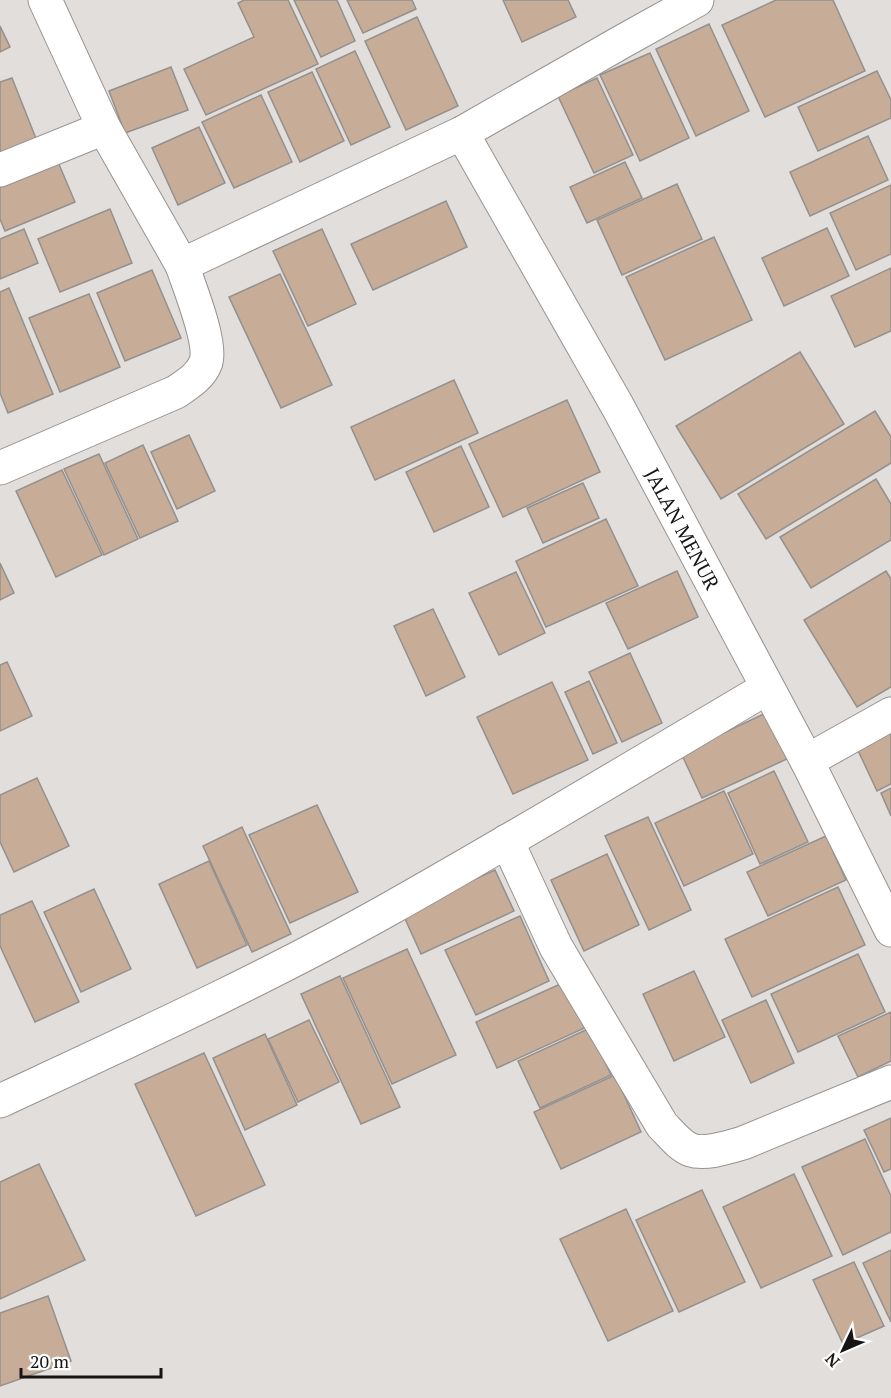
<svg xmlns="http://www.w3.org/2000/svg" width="891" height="1398" viewBox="0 0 891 1398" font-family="'PT Serif',serif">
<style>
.building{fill:#c7ac97;stroke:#93918f;stroke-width:1.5}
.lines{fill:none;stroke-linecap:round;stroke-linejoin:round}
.street-casing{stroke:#969391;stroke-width:35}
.street{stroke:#fff;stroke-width:33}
.labels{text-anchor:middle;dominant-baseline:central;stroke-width:5;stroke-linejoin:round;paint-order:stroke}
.street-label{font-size:20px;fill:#161514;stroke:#fff}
</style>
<rect width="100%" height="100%" fill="#e1dedc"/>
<g class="building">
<polygon points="244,0 288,0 318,64 206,115 184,69 254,37 238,3"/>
<polygon points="294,0 337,0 355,41 321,57"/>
<polygon points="347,0 412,0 416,9 363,33"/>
<polygon points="503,0 568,0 576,17 522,42"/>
<polygon points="776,0 833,0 865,71 765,117 722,25"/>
<polygon points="417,17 458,106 406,130 365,41"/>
<polygon points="709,24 749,111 696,136 656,49"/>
<polygon points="0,26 10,47 0,52"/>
<polygon points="355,51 390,127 351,145 316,69"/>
<polygon points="650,53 689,138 640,161 600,75"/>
<polygon points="171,67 188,110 125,133 109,91"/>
<polygon points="877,71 891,100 891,118 818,151 798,107"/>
<polygon points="312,72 344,141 300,162 268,92"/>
<polygon points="12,78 37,141 0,155 0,82"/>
<polygon points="597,78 633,155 594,173 558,96"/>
<polygon points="261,95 292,162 234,188 202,122"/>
<polygon points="199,127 225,183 178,205 152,148"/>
<polygon points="868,136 888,180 810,216 790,172"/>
<polygon points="55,155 75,202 5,231 0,219 0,178"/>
<polygon points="625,162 642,198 587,223 570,187"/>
<polygon points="677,184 702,239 622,275 597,220"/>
<polygon points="891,185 891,254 856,270 830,213"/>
<polygon points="446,201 467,247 373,290 351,244"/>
<polygon points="110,209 132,263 60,292 38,239"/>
<polygon points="827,228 849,276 784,306 762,258"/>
<polygon points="24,229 38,263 0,279 0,239"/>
<polygon points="322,229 356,304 308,326 273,251"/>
<polygon points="714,237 752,320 665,360 626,277"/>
<polygon points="891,268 891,331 855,347 831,296"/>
<polygon points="152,270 181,338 125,361 97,293"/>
<polygon points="280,274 332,385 281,408 229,297"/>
<polygon points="9,288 53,394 8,413 0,393 0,292"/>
<polygon points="89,294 120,367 60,392 29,318"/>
<polygon points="800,352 844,424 721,499 676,426"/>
<polygon points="454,380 478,433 375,480 351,427"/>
<polygon points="567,400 600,472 503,517 469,444"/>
<polygon points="875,411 891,437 891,463 766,539 738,494"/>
<polygon points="189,435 215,491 177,509 151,452"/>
<polygon points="143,445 178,521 140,538 105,463"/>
<polygon points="461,446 489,507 434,532 406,472"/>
<polygon points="99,454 138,539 104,555 64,469"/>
<polygon points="62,470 102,555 56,577 16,491"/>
<polygon points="876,479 891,504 891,540 811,588 780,537"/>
<polygon points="583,483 599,518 543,543 527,508"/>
<polygon points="606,519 638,586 546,627 516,561"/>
<polygon points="0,563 14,593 0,600"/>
<polygon points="677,571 698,617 628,649 606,603"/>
<polygon points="886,571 891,579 891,687 857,707 804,620"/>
<polygon points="516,572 545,633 499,655 469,593"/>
<polygon points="433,609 465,677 426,696 394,626"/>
<polygon points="630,653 662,723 622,742 589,672"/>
<polygon points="7,662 32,716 0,731 0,665"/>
<polygon points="589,681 617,743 593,754 565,692"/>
<polygon points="552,682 588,760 513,794 477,717"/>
<polygon points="766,713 787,759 702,798 681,753"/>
<polygon points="891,725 891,784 877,791 854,742"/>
<polygon points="774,771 808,842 760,864 728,793"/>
<polygon points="37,778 69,846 14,872 0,842 0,795"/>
<polygon points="891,788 891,816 881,793"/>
<polygon points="724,791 753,854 684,886 655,823"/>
<polygon points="317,805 358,892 290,923 249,835"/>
<polygon points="648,817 691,910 649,930 605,836"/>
<polygon points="242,827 291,934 252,952 203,846"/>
<polygon points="826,836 846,880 768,916 747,872"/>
<polygon points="607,854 639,925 584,951 551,880"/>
<polygon points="209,861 247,945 197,968 159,884"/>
<polygon points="495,870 514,911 421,954 402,912"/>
<polygon points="838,887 865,945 752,997 725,939"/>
<polygon points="94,889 131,969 81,992 44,912"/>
<polygon points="32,901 79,1002 35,1022 0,946 0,915"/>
<polygon points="520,916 549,981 476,1015 445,950"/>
<polygon points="407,949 456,1055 392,1084 343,978"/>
<polygon points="858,954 885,1012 798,1052 771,994"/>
<polygon points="694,971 725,1037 674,1061 643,994"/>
<polygon points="340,976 400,1107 361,1124 301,994"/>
<polygon points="567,981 589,1026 497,1068 476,1022"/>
<polygon points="766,1000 794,1063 751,1083 722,1020"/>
<polygon points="891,1012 891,1061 858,1077 838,1036"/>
<polygon points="309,1020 339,1082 298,1102 268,1039"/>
<polygon points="590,1028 611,1075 540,1108 518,1061"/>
<polygon points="265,1034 297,1105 245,1130 213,1058"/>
<polygon points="204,1053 265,1185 196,1216 135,1084"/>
<polygon points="615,1075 641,1132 561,1169 534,1112"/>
<polygon points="891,1118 891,1169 884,1172 864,1130"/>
<polygon points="865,1139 891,1196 891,1232 843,1255 802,1167"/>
<polygon points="39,1164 85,1260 0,1299 0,1182"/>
<polygon points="794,1174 832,1256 761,1288 723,1207"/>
<polygon points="702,1190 745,1282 679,1312 636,1220"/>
<polygon points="626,1209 673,1311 608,1341 560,1239"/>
<polygon points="891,1250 891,1322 863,1263"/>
<polygon points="854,1262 884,1326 843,1344 813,1280"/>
<polygon points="48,1296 71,1361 0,1386 0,1313"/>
</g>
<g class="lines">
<defs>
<g id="street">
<polyline points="45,0 104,128 182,265"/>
<path id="s1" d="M462,133L618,407L807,761L891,930"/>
<polyline points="0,170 104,128"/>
<path d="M0,468L176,392C188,384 201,376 206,362C212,342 189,286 182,265L462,133L625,40L697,0"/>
<polyline points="807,761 891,714"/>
<path d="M507,841L556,947L662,1125C670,1133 680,1146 691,1150C705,1155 729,1147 743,1143L891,1082"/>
<path d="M0,1101C131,1040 265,979 391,908C517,837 642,762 767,688"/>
</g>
</defs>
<use href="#street" class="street-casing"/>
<use href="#street" class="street"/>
</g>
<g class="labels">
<g class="street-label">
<text stroke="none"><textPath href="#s1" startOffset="453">JALAN MENUR</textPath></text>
</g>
</g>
<g transform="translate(843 1350) rotate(226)" stroke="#ffffff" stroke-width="4.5" paint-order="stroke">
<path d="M0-4.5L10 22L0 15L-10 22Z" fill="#161514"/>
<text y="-9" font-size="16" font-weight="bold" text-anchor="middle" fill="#161514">N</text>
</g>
<path d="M21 1368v9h140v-9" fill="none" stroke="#161514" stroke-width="3"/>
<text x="30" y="1368" font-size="18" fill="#161514" stroke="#ffffff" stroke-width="4.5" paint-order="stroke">20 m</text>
</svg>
